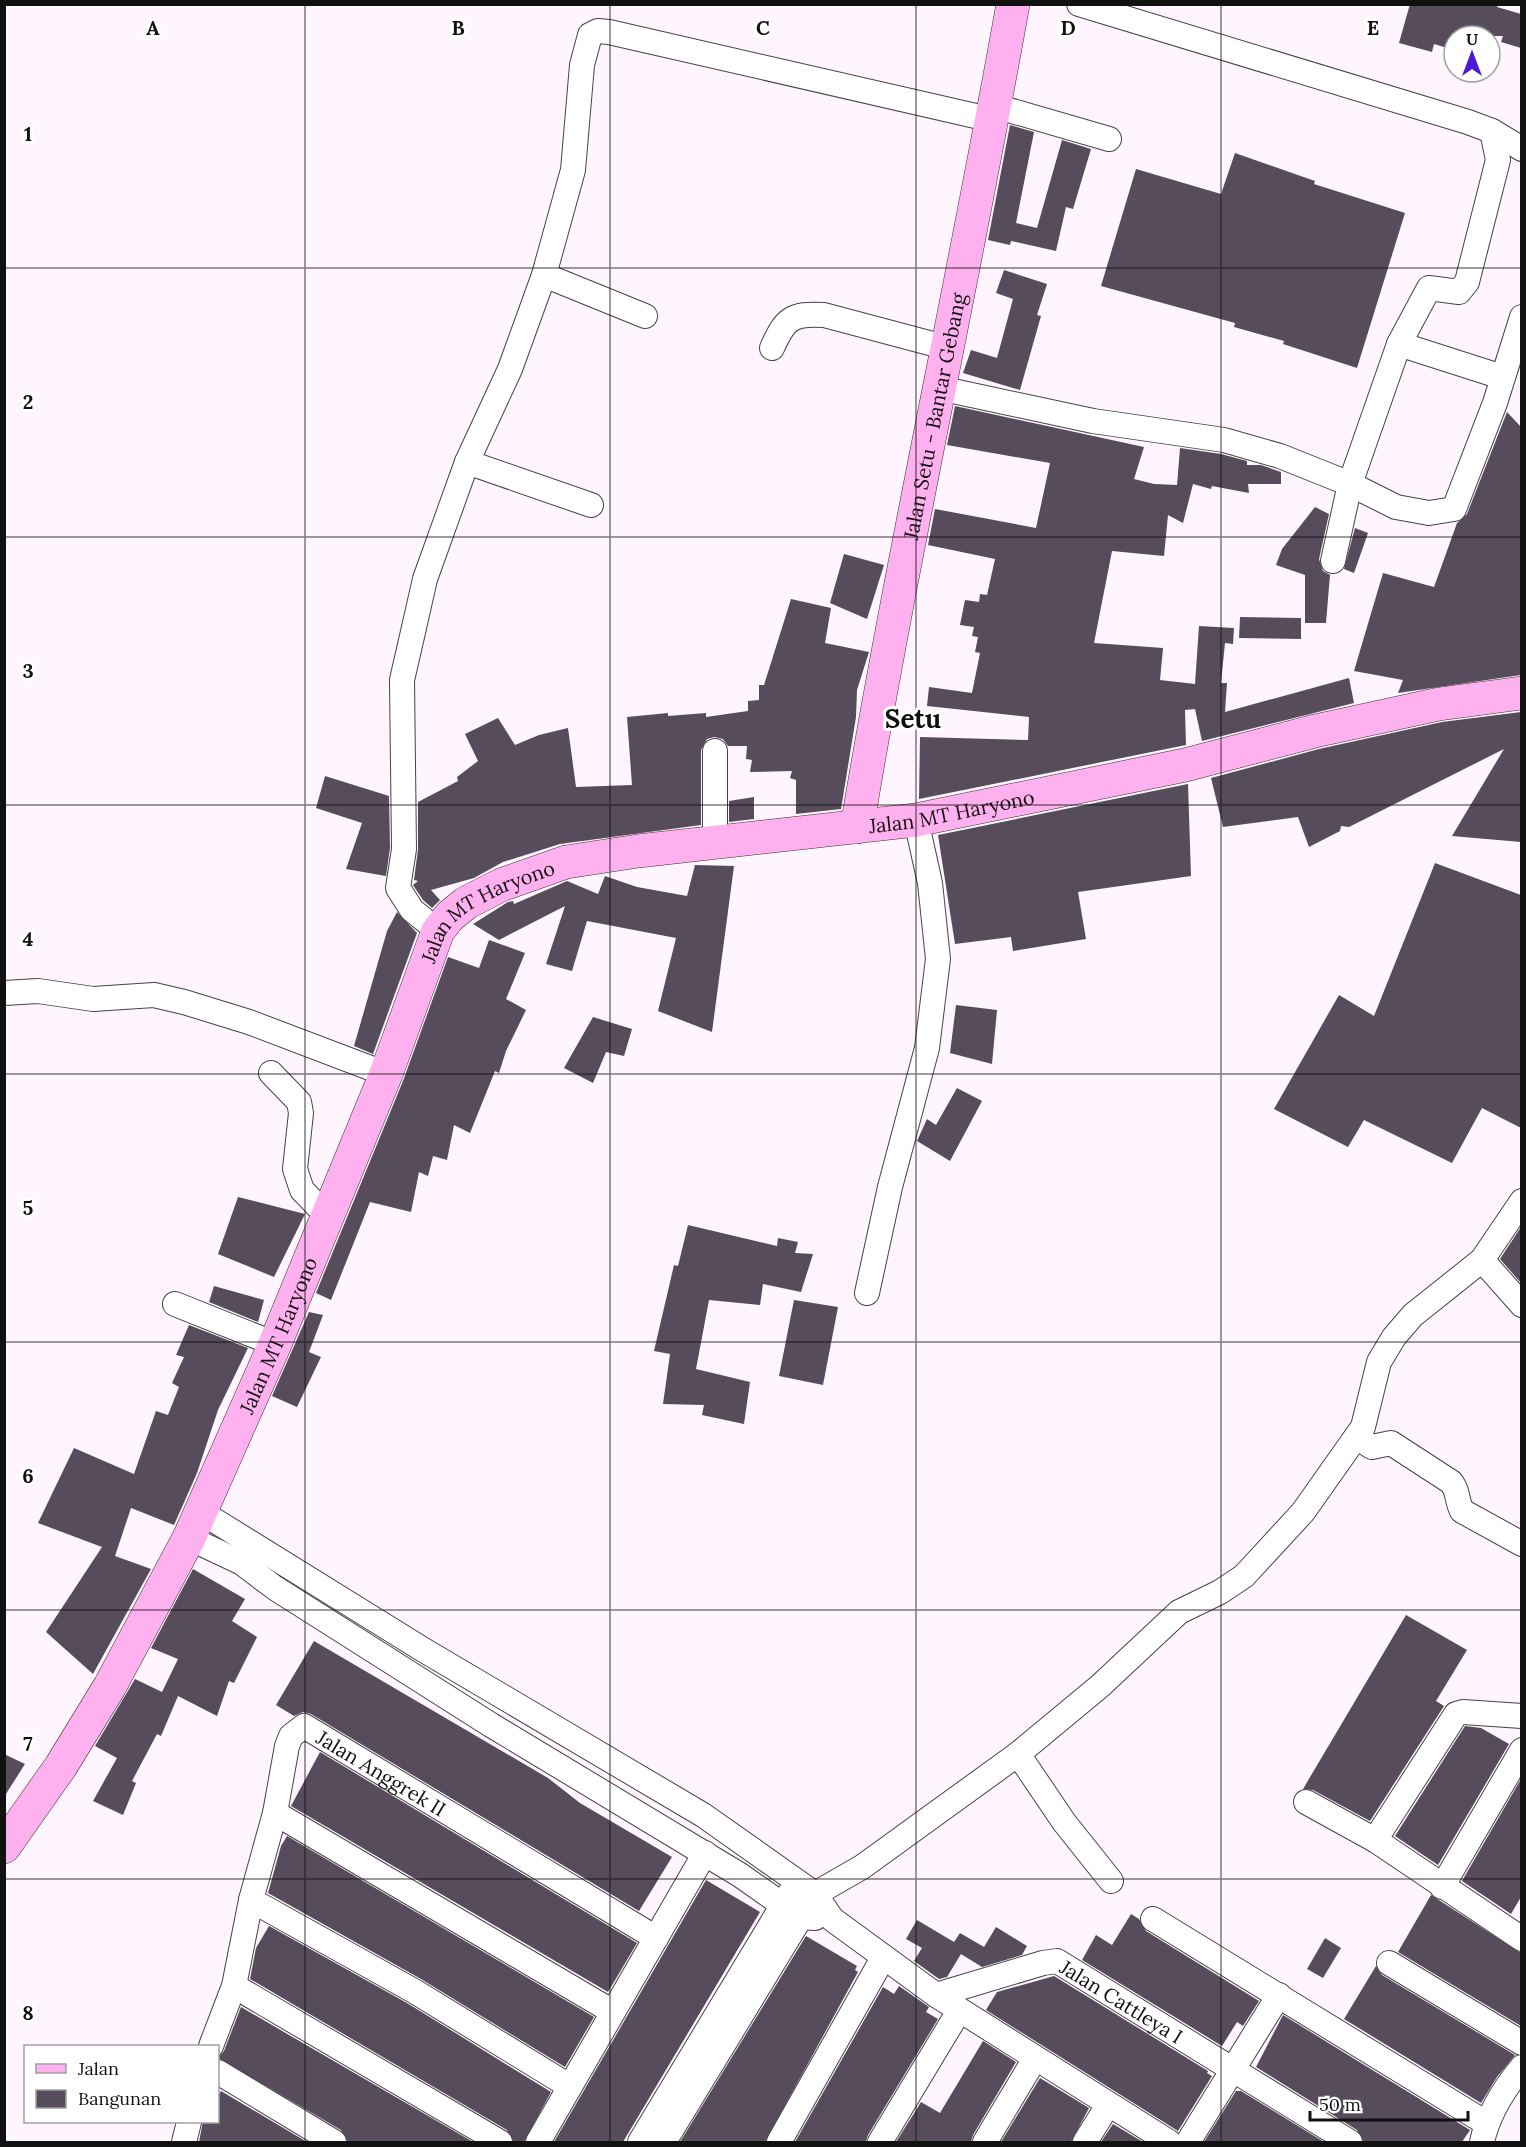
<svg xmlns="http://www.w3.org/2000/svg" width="1526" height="2147" viewBox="0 0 1526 2147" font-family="Lora,serif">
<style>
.building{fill:#564c5b}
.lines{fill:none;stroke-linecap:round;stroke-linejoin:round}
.street-casing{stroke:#444;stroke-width:26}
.secondary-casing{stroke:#333;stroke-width:34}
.street{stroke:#fff;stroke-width:24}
.secondary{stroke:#ffb0ef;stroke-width:33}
.grid{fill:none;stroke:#111;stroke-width:1.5;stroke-opacity:0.55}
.labels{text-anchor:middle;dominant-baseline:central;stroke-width:6;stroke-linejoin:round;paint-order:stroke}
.street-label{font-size:20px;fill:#111;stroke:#fff}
.district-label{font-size:26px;font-weight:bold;fill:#111;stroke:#fff}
.grid-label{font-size:20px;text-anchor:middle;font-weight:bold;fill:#111;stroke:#fff;stroke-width:6;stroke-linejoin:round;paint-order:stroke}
</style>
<rect width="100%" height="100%" fill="#fff5fe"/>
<g class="building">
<polygon points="1410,4 1498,4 1497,7 1521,14 1521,48 1501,42 1503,36 1454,36 1454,50 1434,44 1432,52 1399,43"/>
<polygon points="1010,125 1034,132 1016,223 1037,228 1062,140 1091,149 1073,209 1066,207 1056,251 1011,241 1010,245 988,240"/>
<polygon points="1235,153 1315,181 1314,184 1405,213 1357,368 1283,344 1284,341 1234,327 1235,323 1101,286 1136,169 1221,194"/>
<polygon points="1004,270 1047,284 1037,315 1041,316 1020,390 963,373 971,350 997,358 1013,299 996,293"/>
<polygon points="955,406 1144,447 1134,479 1154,484 1177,485 1180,448 1221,454 1247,461 1247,465 1261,465 1281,472 1281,484 1248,484 1249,493 1212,486 1211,489 1193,484 1183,523 1168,515 1164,556 1112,551 1094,643 1163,648 1160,680 1195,684 1199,626 1234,628 1233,644 1225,643 1221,683 1227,683 1225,712 1349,678 1354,703 1202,741 1195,709 1185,710 1186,745 919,799 920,737 1028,740 1029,717 927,706 929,687 972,693 980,653 975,652 978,637 972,636 974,627 960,625 965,600 979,602 980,594 987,595 995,559 928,545 935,509 1036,528 1050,463 947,445"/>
<polygon points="1507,412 1521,427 1521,675 1398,693 1403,680 1354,671 1383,573 1434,587 1457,523 1467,514"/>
<polygon points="1315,507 1329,514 1319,559 1323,571 1330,575 1326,623 1305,623 1305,575 1276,565 1282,549"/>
<polygon points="1355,528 1368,533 1354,573 1344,569"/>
<polygon points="844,554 884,565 867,619 830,603"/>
<polygon points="791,599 831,608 825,643 869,652 857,690 856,717 841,809 796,814 796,780 790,778 792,771 750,772 752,760 746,759 747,746 728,746 723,739 714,737 707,739 701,750 701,825 560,844 503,862 474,878 431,890 440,900 432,908 423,900 413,885 418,881 414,880 418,849 418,802 458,781 457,777 478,761 465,734 498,718 515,745 539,735 568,728 576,787 632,785 627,717 668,713 668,716 706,713 706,717 748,711 748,701 759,700 759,685 764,685"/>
<polygon points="1240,617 1301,618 1301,639 1239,638"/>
<polygon points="1521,712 1521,842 1452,836 1504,749 1349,827 1341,826 1340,831 1309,847 1298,817 1223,827 1211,778 1319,749 1442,722"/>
<polygon points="325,776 389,796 390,848 386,876 346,869 362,823 316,808"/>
<polygon points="1188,784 1191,876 1078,892 1086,939 1013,951 1011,937 955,944 938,835"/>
<polygon points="754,797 754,819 729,822 729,801"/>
<polygon points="1435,863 1521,895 1521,1128 1482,1108 1452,1163 1364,1120 1348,1147 1274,1109 1339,995 1374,1016"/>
<polygon points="695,865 734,866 712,1032 658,1011 676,938 587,921 572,971 546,964 565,906 499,940 473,924 508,902 513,901 514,904 567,881 598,894 605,876 637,887 687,896"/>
<polygon points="397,912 417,933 373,1054 354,1046 387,931"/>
<polygon points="489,940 525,953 506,999 526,1010 506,1051 499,1073 495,1071 470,1133 454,1125 447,1160 433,1156 428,1176 419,1172 411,1212 370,1202 331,1300 316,1293 403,1081 448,957 479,968"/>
<polygon points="956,1005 997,1010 992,1064 950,1053"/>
<polygon points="593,1017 632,1029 624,1056 606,1052 593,1083 564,1068"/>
<polygon points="957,1088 982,1101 950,1161 917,1141 927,1119 936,1125"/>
<polygon points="238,1197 305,1214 274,1277 218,1254"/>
<polygon points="688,1225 777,1246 778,1238 798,1242 795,1253 813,1254 801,1292 763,1284 760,1305 709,1300 696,1369 750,1382 744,1424 702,1415 704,1405 663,1404 670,1354 654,1351 674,1265 678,1266"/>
<polygon points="1521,1227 1521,1283 1500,1259"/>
<polygon points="214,1286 264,1300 258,1322 209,1302"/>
<polygon points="794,1300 838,1307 823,1385 779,1376"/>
<polygon points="309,1312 323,1315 309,1352 321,1357 297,1407 272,1396"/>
<polygon points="189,1325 248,1348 218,1410 197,1473 174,1525 131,1508 115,1556 151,1569 93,1674 46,1632 102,1547 38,1523 74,1448 134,1474 156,1411 168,1415 179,1387 172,1383 184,1357 176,1355"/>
<polygon points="193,1569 245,1599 232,1621 257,1637 234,1683 229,1681 217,1716 178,1696 161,1736 157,1734 132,1781 136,1783 123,1815 93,1801 117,1758 95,1746 135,1679 162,1692 178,1659 151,1648"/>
<polygon points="1406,1615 1467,1650 1436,1701 1444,1706 1370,1821 1313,1790 1303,1789"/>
<polygon points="314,1641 548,1778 580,1803 672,1857 639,1911 311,1714 303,1712 294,1716 276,1705"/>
<polygon points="1465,1726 1481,1728 1509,1744 1438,1865 1395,1836"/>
<polygon points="320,1752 637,1943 608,1992 291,1806"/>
<polygon points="4,1754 25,1764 4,1797"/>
<polygon points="1521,1779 1521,1897 1511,1914 1462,1881"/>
<polygon points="287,1836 594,2017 565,2067 421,1979 268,1893 281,1846"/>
<polygon points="706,1880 760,1912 623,2142 554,2142"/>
<polygon points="1431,1895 1521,1953 1521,2026 1398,1952"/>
<polygon points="1131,1914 1139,1919 1146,1931 1259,2001 1243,2026 1237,2022 1222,2046 1082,1960 1096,1935 1112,1945"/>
<polygon points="917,1920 954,1942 960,1933 984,1947 996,1927 1027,1946 1022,1955 982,1967 961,1954 947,1977 939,1979 914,1961 922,1948 906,1939"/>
<polygon points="269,1926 407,2003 551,2092 524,2142 514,2142 507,2130 250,1979 256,1948"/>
<polygon points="806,1936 857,1966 855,1970 858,1972 765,2142 680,2142"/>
<polygon points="1325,1938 1341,1948 1323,1978 1307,1969"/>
<polygon points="1376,1966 1382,1975 1515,2055 1497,2077 1481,2103 1344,2019"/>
<polygon points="1054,1976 1208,2071 1207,2073 1212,2076 1178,2131 986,2010 997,1992"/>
<polygon points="899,1986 929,2007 926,2012 938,2019 868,2135 866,2142 795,2142 883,1987 894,1994"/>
<polygon points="241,2007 473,2142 348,2142 341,2130 218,2058 224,2051"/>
<polygon points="1283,2015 1470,2130 1462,2142 1364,2142 1357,2130 1256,2067"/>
<polygon points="983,2041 1016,2062 973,2135 971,2142 896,2142 921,2102 940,2113"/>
<polygon points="1040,2078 1089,2108 1071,2142 1001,2142"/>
<polygon points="221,2091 307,2142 199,2142 203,2121 218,2121 218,2097"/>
<polygon points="1236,2091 1241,2091 1324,2142 1204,2142"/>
<polygon points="1113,2124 1143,2142 1101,2142"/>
</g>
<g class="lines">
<defs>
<g id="street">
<polyline points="1079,4 1468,122 1492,131 1522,149"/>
<polyline points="995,106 1109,139"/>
<polyline points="544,275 645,316"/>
<polyline points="1399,344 1502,377"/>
<path d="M772,348C785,319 791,313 824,315L948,348"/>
<polyline points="939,388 1093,421 1224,440 1280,456 1350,484 1396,507 1429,513 1454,509 1456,504 1495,403 1522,317"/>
<polyline points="467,462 591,505"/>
<polyline points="1333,561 1350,484 1399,344 1429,288 1459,292 1467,282 1498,160 1492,131"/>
<polyline points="715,842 715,751"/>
<polyline points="438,931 412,910 398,888 404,849 402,680 413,632 425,579 467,462 510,369 544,275 573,170 582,65 590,35 598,31 609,32 993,120"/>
<polyline points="4,993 38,991 93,999 154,995 184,1002 249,1022 386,1074"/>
<polyline points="271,1073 299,1102 301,1113 295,1169 302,1190 326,1215"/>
<polyline points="1482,1260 1522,1305"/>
<polyline points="867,1293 890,1187 927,1048 938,959 930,883 916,820"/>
<polyline points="175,1304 275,1344"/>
<path d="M1356,1437L1372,1447L1391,1443L1451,1482C1459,1491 1456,1500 1462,1511L1522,1544"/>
<polyline points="201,1512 422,1649 703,1815 815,1894 832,1919 936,1995 1169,2142"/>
<polyline points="189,1538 242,1563 275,1588 491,1725 740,1875 800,1917 815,1918"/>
<polyline points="1018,1754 1064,1822 1111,1881"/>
<polyline points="1306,1802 1375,1840 1522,1939"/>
<polyline points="275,1813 613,2012"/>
<polyline points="1375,1840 1456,1714 1463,1712 1522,1716"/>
<polyline points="1442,1887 1522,1750"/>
<polyline points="251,1900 414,1991 569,2086"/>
<polyline points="1153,1919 1486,2123"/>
<polyline points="1389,1963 1522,2043"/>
<polyline points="234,1986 500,2142"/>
<path id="s1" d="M936,1995L1043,1963L1057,1961L1350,2142"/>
<path id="s2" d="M211,2046L234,1986L251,1900L275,1813L287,1746L291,1736L304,1726L656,1938"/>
<polyline points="218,2072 334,2142"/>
<polyline points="184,2142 189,2122"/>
<polyline points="538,2142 705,1853"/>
<polyline points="640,2142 790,1893"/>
<polyline points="664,2142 815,1894 862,1867 1018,1754 1100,1686 1179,1612 1220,1592 1244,1576 1303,1512 1363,1427 1379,1362 1394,1337 1413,1315 1482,1260 1522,1201"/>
<polyline points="779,2142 883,1958"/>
<polyline points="880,2142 959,2011"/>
<polyline points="985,2142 1034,2060"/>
<polyline points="1085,2142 1108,2105"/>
<polyline points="1188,2142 1279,1995"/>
<path d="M1482,2142C1488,2114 1503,2090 1522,2067"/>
</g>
<g id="secondary">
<path id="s3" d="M857,827C903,552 964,279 1013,4"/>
<path id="s4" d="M4,1847L61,1766L110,1686L189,1538L275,1344L386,1074L438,931L450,916L466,903L501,885L566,862L638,851L916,820L1185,765L1315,731L1439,704L1522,693"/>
</g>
</defs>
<use href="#street" class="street-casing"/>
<use href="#secondary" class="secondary-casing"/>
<use href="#street" class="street"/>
<use href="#secondary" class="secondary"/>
</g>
<path class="grid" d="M305,4V2142M610,4V2142M916,4V2142M1221,4V2142M4,268H1522M4,537H1522M4,805H1522M4,1074H1522M4,1342H1522M4,1610H1522M4,1879H1522"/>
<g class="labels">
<g class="street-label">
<text stroke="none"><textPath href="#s3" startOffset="418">Jalan Setu - Bantar Gebang</textPath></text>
<text stroke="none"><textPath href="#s4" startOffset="1554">Jalan MT Haryono</textPath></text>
<text stroke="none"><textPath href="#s4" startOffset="1068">Jalan MT Haryono</textPath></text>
<text stroke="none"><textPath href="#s4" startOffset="582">Jalan MT Haryono</textPath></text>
<text stroke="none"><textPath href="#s2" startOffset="428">Jalan Anggrek II</textPath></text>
<text stroke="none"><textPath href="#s1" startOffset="202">Jalan Cattleya I</textPath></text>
</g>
<g class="district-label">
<text x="913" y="718">Setu</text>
</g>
</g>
<g class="grid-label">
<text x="153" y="35">A</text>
<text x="458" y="35">B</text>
<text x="763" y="35">C</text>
<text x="1068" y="35">D</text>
<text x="1373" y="35">E</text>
<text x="28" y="141">1</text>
<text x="28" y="409">2</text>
<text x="28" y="678">3</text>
<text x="28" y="946">4</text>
<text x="28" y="1215">5</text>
<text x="28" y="1483">6</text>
<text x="28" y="1751">7</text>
<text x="28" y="2020">8</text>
</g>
<rect width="1526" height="2147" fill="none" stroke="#111111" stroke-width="12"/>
<rect x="24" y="2045" width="195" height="78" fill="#ffffff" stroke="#a0a0a0" stroke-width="1.5"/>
<rect x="36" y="2064" width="30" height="9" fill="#ffb0ef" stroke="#a0a0a0" stroke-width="1.5"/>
<text x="78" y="2075" font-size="18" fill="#111111">Jalan</text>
<rect x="36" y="2090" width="30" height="18" fill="#564c5b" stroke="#a0a0a0" stroke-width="1.5"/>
<text x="78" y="2105" font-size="18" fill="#111111">Bangunan</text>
<g transform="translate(1472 54)"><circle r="28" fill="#ffffff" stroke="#a0a0a0" stroke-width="1.5"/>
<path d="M0-4.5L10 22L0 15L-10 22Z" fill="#4a19d1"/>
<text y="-9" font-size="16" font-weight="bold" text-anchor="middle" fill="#111111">U</text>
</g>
<path d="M1310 2111v9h158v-9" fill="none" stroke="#111111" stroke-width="3"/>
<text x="1319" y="2111" font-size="18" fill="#111111" stroke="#ffffff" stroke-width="4.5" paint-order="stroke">50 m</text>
</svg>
